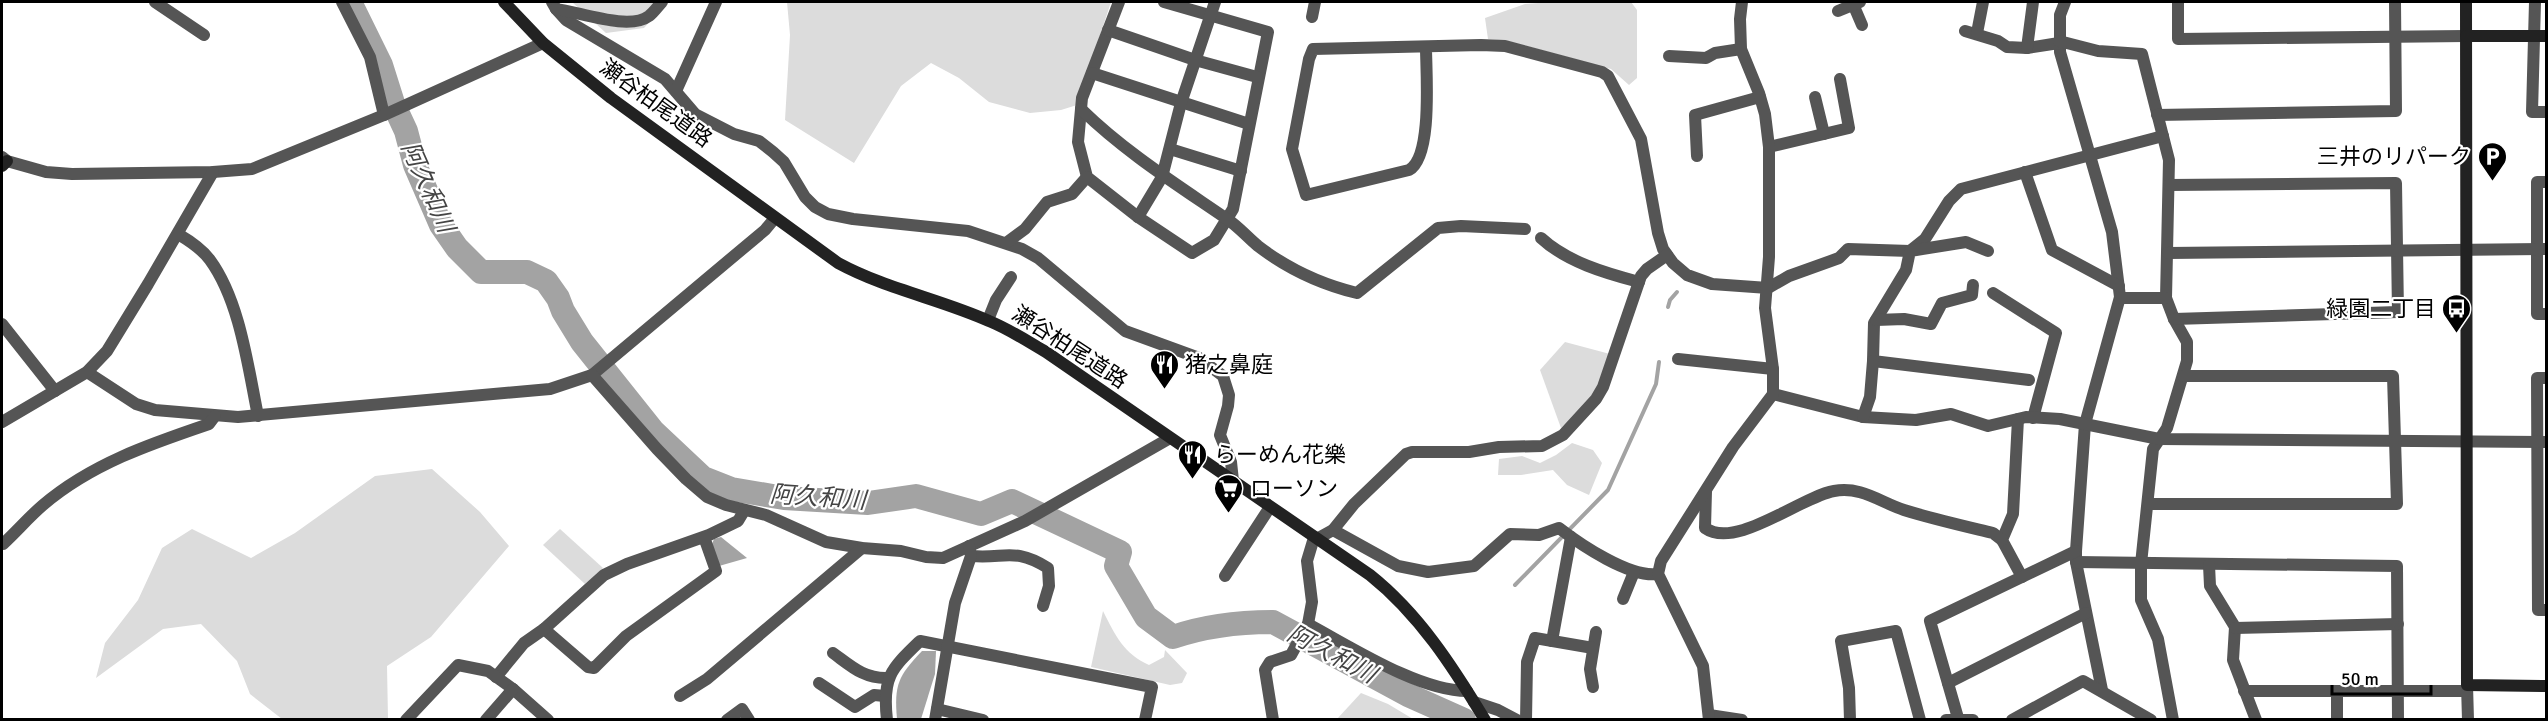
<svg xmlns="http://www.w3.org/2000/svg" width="2548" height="721" viewBox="0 0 2548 721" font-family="Signika,'Noto Sans JP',sans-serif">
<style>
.green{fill:#dcdcdc}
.water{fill:#a3a3a3}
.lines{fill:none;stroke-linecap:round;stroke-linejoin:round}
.stream{stroke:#a3a3a3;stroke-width:4}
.river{stroke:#a3a3a3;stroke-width:24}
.street{stroke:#555;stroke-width:12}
.secondary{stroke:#222;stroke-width:12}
.labels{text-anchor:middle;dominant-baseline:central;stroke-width:4.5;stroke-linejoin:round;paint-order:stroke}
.street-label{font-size:22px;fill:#000;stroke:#fff}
.poi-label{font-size:22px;fill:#000;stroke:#fff;text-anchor:start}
.water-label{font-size:24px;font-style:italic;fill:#444;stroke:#fff}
</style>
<rect width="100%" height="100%" fill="#fff"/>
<g class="green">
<polygon points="572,2 667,2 644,28 606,33"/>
<polygon points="787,2 1111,2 1077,105 1061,110 1030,113 989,102 959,78 931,63 901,86 854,163 785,120 790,35"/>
<polygon points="1551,2 1631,2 1637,10 1637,78 1629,85 1611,69 1508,41 1488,39 1485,18 1525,4"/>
<polygon points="1565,342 1610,354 1599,386 1579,412 1561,428 1540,370"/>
<polygon points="1572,443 1593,450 1602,463 1589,495 1567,485 1553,470 1521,475 1498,475 1499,459 1522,456 1540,463 1556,455"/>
<polygon points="432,469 480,512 509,546 431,637 387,666 388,719 282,719 250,694 237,661 201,624 163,629 96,678 105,643 138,600 162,548 192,529 251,558 295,533 375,476"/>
<polygon points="560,529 603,568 585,584 543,545"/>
<path d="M1103,611C1115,635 1124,654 1149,665L1164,657L1165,650L1187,673L1182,683L1170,685L1091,667Z"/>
<polygon points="1361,693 1388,704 1413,719 1337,719"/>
</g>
<g class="water">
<polygon points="721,537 747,558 719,566 712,544 714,539"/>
<path d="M922,651H936L935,674L921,719H897C894,685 898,676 922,651Z"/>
</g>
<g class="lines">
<g class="stream">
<polyline points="1668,307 1670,300 1677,292"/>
<polyline points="1515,585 1608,490 1656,384 1659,362"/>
</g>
<path class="river" d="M350,2L381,65L393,103L406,131L415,165L441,225L457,248L481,272H527L546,281L558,298L563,311L582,342L653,431L703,478L731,489L784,498L868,503L916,496L981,514L1012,501L1120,552L1116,566L1146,617L1173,637C1205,626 1239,622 1273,622L1408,695L1464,720"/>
<g class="street">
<polyline points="155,2 204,35"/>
<polyline points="342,2 370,57 384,115"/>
<polyline points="552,2 556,9 566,20 665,79 695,114 734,134 759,141 773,152 784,162 805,197 815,207 828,214 853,219 968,231 1022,249 1038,258 1125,331 1199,358 1223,376 1229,395 1228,406 1220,435 1231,462 1233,481"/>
<polyline points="1119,2 1082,98 1078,142 1087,177 1138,217 1192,253 1214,240 1233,209 1268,32 1164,2"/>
<polyline points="2065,2 2060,15 2060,52 2112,232 2120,297 2085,424 2076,551 2076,562 2102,690"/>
<polyline points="2178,2 2178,39 2466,36"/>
<polyline points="2535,2 2532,112 2546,112"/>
<polyline points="1853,4 1862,25"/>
<path d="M556,9C580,12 629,31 649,16C654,12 658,6 662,2"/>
<polyline points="1838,11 1860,2"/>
<polyline points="1312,17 1315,2"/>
<polyline points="1108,30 1195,60 1257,77"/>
<polyline points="1965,31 1998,41 2007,47 2027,48 2059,43"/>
<polyline points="1977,33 1983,2"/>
<polyline points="2059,41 2098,51 2142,54 2169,160 2166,298 2174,319 2187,342 2187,361 2167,428 2153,449 2141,564 2141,600 2158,639 2173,720"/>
<path d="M1426,47C1426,72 1433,157 1409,170L1306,195L1292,149L1309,59L1313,49L1481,45L1505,46L1602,72L1608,76L1641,139L1658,233L1663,249L1673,263L1687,275L1712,284L1768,288L1789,276L1839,258L1848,249L1910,251L1925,239L1949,201L1961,189L2163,136"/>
<polyline points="2027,48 2033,2"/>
<polyline points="1669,56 1706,58 1715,53 1741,49"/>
<polyline points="1092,73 1249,124"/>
<polyline points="676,91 716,2"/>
<polyline points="1815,97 1824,134"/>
<path d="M1081,109C1125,152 1176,184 1227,219C1239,227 1247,237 1258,246C1288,269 1320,284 1357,293L1438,228L1461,226L1525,229"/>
<polyline points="2157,115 2396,111 2395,2"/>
<polyline points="1769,147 1849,128 1840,79"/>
<polyline points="1170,149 1241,171"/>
<polyline points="1697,156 1695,115 1760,97"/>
<polyline points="2,157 7,161 46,172 72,174 213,172 252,169 384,115 543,43"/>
<polyline points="2025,172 2052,250 2119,286"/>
<polyline points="2546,182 2537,182 2537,314 2546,314"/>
<polyline points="2169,185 2396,183 2398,312 2174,319"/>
<polyline points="1138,217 1162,177 1181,103 1215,2"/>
<path d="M178,234C190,241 202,249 210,260C240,301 248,367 258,416"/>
<path d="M1541,238C1567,262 1605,273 1639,282"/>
<polyline points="1006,243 1025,229 1047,202 1072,194 1087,177"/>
<polyline points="1988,251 1966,242 1910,251 1906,270 1874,323 1873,361 2029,380"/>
<polyline points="2168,253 2546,249"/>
<polyline points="1993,293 2056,333 2033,418"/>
<polyline points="2120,298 2166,298"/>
<polyline points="988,320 996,300 1011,277"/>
<polyline points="1876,320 1904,319 1931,324 1942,303 1972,295 1973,285"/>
<polyline points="2,324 55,391"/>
<polyline points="1678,359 1773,369"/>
<polyline points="87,372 136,404 155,410 238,417 550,389 592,375 765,230 775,218"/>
<polyline points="592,375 657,449 686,479 707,497 726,505 766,515 826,542 862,548 901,551 926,557 943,558 1025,521 1170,438"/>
<polyline points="2546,378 2537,378 2538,610 2546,610"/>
<polyline points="1773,394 1863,417 1916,420 1951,414 1988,426 2026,417 2060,419 2159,439 2546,442"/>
<polyline points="1863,417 1870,397 1873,361"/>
<polyline points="2018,419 2013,514 2002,540 2022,577"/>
<polyline points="2,422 87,372 107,351 148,284 213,172"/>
<path d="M1706,491L1705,528C1736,550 1800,497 1834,491C1861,486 1880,502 1904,510C1933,519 1964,526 1993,533L2002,540"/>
<polyline points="2149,504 2397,504 2393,376 2183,376"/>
<path d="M1333,530L1398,566L1428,572L1474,566L1510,534L1539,535L1559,528C1581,545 1630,578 1658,574"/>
<polyline points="704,537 716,571 626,636 594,668 588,667 544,629 604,575 627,564 709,535 738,521 744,511"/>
<path d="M3,544C17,531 29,517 43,505C91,464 150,444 209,424L215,416"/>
<path d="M971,556C1006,559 1014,547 1048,568L1049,586L1043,606"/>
<polyline points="2076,562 2397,566 2398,720"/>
<polyline points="2209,565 2210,586 2235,627 2233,660 2256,720"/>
<polyline points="1225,576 1270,507"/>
<polyline points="1623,599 1634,572"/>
<path d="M1308,624C1351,647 1419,691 1467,691"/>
<polyline points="2235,628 2398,624"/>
<polyline points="1552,641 1571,537"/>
<path d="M833,653C851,666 864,679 888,678"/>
<polyline points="496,677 524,643 544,629"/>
<polyline points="819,683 855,707 874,695 885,696"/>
<polyline points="1948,683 2086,613"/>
<polyline points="2467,685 2468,720"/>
<polyline points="1593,687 1590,669 1596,632"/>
<polyline points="2244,691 2467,691"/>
<polyline points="680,696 707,679 862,548"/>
<polyline points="1474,702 1498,710 1517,720"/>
<polyline points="937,709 983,720"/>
<polyline points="1709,715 1742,720"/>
<polyline points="1958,718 1930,621 2076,551"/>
<polyline points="406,720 458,665 488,671 513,689 548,720"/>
<polyline points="486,720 513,689"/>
<polyline points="727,720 742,709 749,720"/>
<path d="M887,720C882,677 891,669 920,641L1152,687L1145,720"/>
<polyline points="935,720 955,603 971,556 969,546"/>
<polyline points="1273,720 1265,670 1270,662 1291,655 1308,624 1312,602 1307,561 1313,541 1333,530 1354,504 1406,454 1412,452 1469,452 1499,447 1542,446 1563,435 1596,399 1603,387 1641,276 1647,269 1667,255"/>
<polyline points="1526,720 1527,662 1535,638 1593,648"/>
<polyline points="1709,720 1703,666 1658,574 1661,561 1733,447 1773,394 1773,369 1765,308 1769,257 1769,147 1765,114 1759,93 1741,49 1740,19 1742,2"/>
<polyline points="1850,720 1849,688 1841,641 1896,631 1920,720"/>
<polyline points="1946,720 1973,720"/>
<polyline points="2012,720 2083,681 2151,720"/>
<polyline points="2337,720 2337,691"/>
</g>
<g class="secondary">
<path d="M504,2L543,43L611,98L838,263C886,289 940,299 989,321C1009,329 1027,341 1046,352L1370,575C1419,614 1453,667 1485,720"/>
<polyline points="2466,2 2467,685 2546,686"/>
<polyline points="2466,36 2546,36"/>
<polyline points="2,166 7,161"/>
</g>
</g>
<defs>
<symbol id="parking-pin" viewBox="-11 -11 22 30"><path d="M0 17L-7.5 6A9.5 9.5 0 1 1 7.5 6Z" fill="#000" stroke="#fff"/><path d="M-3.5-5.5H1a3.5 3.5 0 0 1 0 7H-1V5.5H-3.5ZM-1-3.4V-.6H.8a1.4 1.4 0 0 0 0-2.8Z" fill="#fff"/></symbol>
<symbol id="bus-pin" viewBox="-11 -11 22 30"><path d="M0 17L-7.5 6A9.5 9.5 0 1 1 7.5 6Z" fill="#000" stroke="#fff"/><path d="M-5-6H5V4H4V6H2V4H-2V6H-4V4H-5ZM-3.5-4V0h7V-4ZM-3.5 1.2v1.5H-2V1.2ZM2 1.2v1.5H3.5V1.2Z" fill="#fff"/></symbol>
<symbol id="restaurant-pin" viewBox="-11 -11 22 30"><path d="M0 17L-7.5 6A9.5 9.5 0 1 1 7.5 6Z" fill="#000" stroke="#fff"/><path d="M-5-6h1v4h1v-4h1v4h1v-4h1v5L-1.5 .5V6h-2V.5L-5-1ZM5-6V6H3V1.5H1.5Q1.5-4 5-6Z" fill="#fff"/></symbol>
<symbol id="supermarket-pin" viewBox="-11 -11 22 30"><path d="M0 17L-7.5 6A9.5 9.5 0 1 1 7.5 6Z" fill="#000" stroke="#fff"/><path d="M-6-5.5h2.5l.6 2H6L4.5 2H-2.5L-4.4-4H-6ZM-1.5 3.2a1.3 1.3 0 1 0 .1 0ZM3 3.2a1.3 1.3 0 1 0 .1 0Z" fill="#fff"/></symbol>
</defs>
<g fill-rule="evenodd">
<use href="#parking-pin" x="2476" y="140" width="33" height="45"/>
<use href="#bus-pin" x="2440" y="292" width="33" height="45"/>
<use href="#restaurant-pin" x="1148" y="348" width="33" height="45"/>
<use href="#restaurant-pin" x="1176" y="438" width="33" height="45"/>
<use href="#supermarket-pin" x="1212" y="472" width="33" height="45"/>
</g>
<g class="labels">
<g class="street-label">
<text transform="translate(656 103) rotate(36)">瀬谷柏尾道路</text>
<text transform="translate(1070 347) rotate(33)">瀬谷柏尾道路</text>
</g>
<g class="poi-label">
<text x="2471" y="156" text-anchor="end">三井のリパーク</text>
<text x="2436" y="308" text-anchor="end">緑園二丁目</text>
<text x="1185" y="364">猪之鼻庭</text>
<text x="1214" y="454">らーめん花樂</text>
<text x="1250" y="488">ローソン</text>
</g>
<g class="water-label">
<text transform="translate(428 187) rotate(66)">阿久和川</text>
<text transform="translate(818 497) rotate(4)">阿久和川</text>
<text transform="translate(1332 654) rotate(28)">阿久和川</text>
</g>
</g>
<rect width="2548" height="721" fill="none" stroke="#000000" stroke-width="6"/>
<path d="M2332 685v9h99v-9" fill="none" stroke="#000000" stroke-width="3"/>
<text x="2341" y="685" font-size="18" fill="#000000" stroke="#ffffff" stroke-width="4.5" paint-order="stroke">50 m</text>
</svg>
